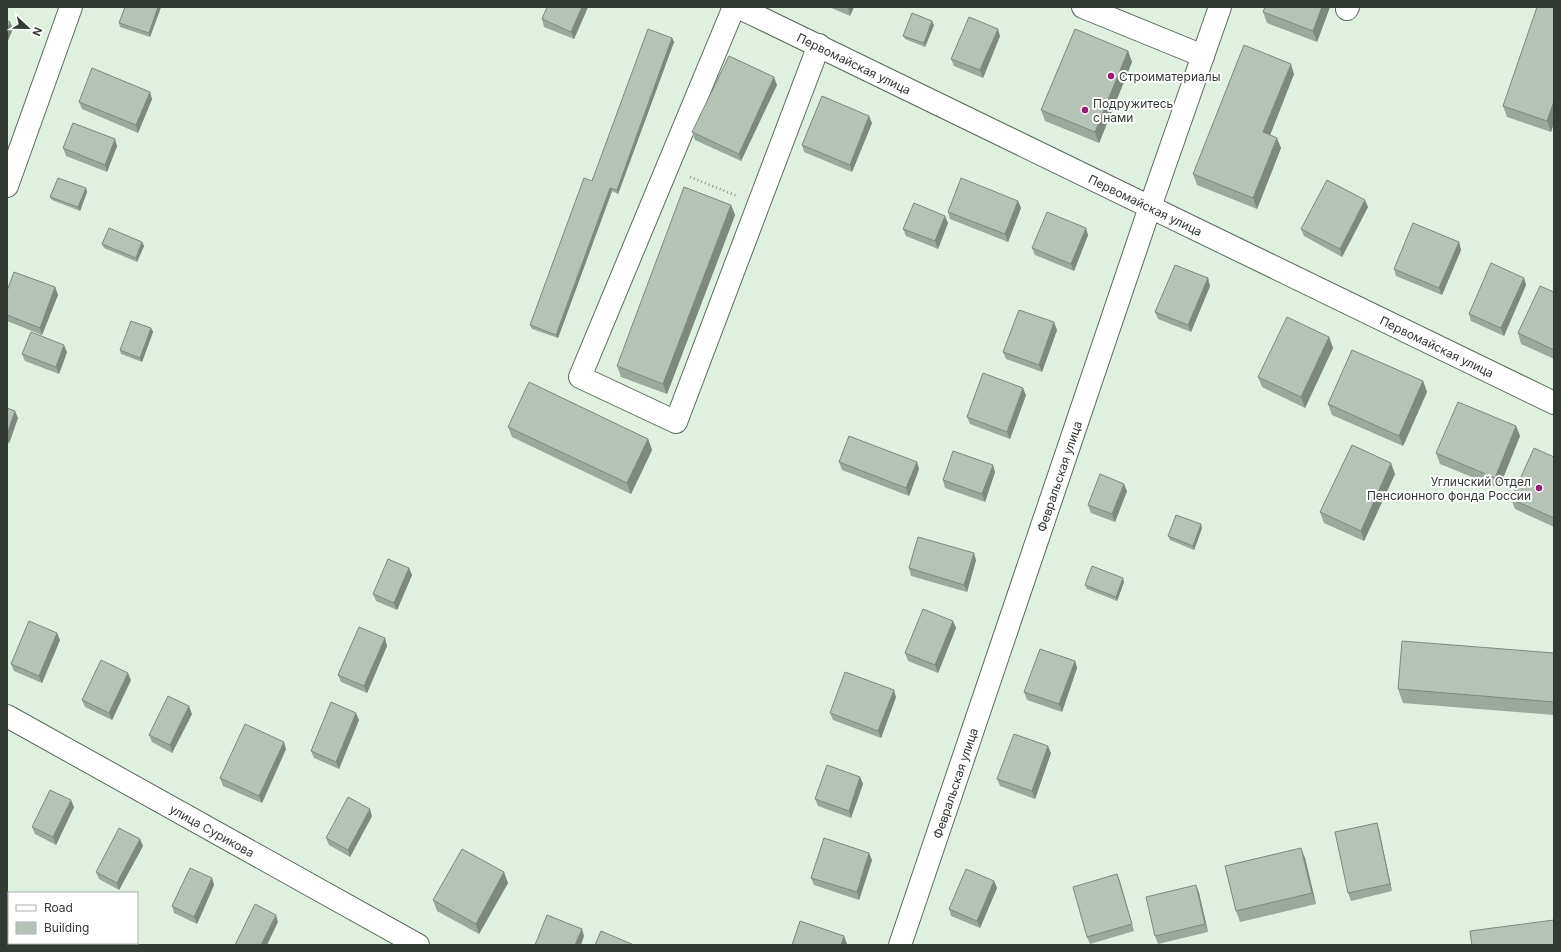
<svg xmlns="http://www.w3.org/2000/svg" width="1561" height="952" viewBox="0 0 1561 952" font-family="Inter,sans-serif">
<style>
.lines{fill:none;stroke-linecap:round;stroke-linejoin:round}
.minor-casing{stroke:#5c6a5d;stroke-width:24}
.path{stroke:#8b968b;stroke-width:2.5;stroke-dasharray:1 3;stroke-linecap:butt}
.minor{stroke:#fff;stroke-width:22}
.wall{fill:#9ba89d}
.shaded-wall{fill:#7e887f}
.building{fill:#b4c3b6;stroke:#7e887f}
.poi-dot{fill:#9c1c70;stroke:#fff;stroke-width:1.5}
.labels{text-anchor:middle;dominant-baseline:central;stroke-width:4;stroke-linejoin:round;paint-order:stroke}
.street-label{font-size:12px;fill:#333933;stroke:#fff}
.poi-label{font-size:12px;fill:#333933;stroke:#fff;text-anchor:start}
</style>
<rect width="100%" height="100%" fill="#dfefe0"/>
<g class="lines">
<defs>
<g id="minor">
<polyline points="734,7 580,377 676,422 819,45"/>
<path id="s1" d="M738,7L1554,403"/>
<polyline points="1083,7 1203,56"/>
<polyline points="1347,9 1348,7"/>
<polyline points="7,186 71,7"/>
<path id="s2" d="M7,716L418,945"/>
<path id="s3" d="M900,945L1150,207L1220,7"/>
</g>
</defs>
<use href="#minor" class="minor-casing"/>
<polyline class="path" points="690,177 737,196"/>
<use href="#minor" class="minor"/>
</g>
<g class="wall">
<polygon points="161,7 150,37 120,27 119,23"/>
<polygon points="588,7 574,39 544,27 542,19"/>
<polygon points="829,7 854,7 850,16"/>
<polygon points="1330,7 1317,42 1267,23 1263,12"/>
<polygon points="1554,7 1554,123 1551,132 1507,117 1503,106"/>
<polygon points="934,25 925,47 905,39 903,36"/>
<polygon points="1000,36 983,78 954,66 951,59"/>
<polygon points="672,38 674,42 618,194 612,191 558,338 532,329 530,325 592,181"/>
<polygon points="1128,51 1132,62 1099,143 1045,121 1041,110"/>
<polygon points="1294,74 1270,135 1281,148 1257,209 1197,185 1193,174"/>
<polygon points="777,85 741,161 695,140 692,132"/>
<polygon points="152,99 138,133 82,109 79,102"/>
<polygon points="872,123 852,172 804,152 802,145"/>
<polygon points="117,146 107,172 66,156 63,148"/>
<polygon points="86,188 87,192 80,211 52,200 50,197"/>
<polygon points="1018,201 1021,208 1008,242 950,219 948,212"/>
<polygon points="731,205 735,215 667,394 621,377 617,366"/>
<polygon points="1368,207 1342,257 1304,236 1301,229"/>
<polygon points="948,223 938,249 906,236 903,229"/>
<polygon points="1088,235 1074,271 1035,255 1032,248"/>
<polygon points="1459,242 1461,250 1442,295 1396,276 1394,269"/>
<polygon points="102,244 144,246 137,262 104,248"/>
<polygon points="1208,278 1210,286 1191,332 1158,319 1155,312"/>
<polygon points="1524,278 1526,285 1504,336 1471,321 1469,314"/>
<polygon points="55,287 58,295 42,335 7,321 7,291"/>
<polygon points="1554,292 1554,359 1521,344 1518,333"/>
<polygon points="151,328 153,332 142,362 121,354 120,350"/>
<polygon points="1057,330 1042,372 1006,359 1003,352"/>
<polygon points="1329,337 1333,348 1305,408 1262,387 1258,377"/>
<polygon points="67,352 59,374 25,361 22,354"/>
<polygon points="1423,381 1427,392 1403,446 1332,415 1328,404"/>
<polygon points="1026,395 1010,439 970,424 967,417"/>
<polygon points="1516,426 1520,436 1499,488 1440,464 1436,453"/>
<polygon points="508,427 648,439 652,450 631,494 512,437"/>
<polygon points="1554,457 1554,527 1515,509 1511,499"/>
<polygon points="839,462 919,469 909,496 842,470"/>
<polygon points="995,472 985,502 945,488 943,480"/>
<polygon points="1395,474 1364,541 1324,523 1320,512"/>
<polygon points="1127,491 1115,522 1091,513 1088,505"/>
<polygon points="1202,528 1194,550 1170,540 1168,536"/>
<polygon points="976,560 967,592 911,576 909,568"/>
<polygon points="409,568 412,575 397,610 376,601 373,594"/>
<polygon points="1124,582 1117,601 1087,589 1085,585"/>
<polygon points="953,621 956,628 938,673 908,661 905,653"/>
<polygon points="57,633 60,640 42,683 14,671 11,664"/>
<polygon points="385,638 387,646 367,693 341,682 338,675"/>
<polygon points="1554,653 1554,715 1403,703 1398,689"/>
<polygon points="1075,661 1077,668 1062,712 1027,700 1024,692"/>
<polygon points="131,680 112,720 85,707 82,700"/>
<polygon points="896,697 881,738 833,720 830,713"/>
<polygon points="192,714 172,753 152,742 149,735"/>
<polygon points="359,720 339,769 314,758 311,751"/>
<polygon points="286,749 262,803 223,786 220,778"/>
<polygon points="1051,753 1035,799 1000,786 997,779"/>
<polygon points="860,777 863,784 851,818 818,806 815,799"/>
<polygon points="74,807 56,845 35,834 32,827"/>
<polygon points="372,816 350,857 329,845 326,838"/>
<polygon points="1379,830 1392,891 1351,901 1348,893"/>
<polygon points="143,846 119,890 99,879 96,872"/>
<polygon points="1305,858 1316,904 1240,922 1236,911"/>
<polygon points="872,860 859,900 814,885 811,878"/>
<polygon points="1117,874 1134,931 1090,944 1087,937"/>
<polygon points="212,878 214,885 197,924 174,913 172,906"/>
<polygon points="994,881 997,888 980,928 951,916 949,909"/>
<polygon points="508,883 479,934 437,911 433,900"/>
<polygon points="1196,885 1199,893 1208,932 1158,944 1155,936"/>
<polygon points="82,943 112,943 111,945 86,945"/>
</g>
<g class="shaded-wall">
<polygon points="158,7 161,7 150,37 149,33"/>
<polygon points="582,7 588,7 574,39 571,32"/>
<polygon points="848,7 854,7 850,16 848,8"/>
<polygon points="1322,7 1330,7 1317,42 1313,31"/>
<polygon points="932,21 934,25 925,47 924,43"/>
<polygon points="10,22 13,29 7,43 7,30"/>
<polygon points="998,29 1000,36 983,78 980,70"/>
<polygon points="672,38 674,42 618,194 617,190"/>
<polygon points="1128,51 1132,62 1099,143 1095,132"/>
<polygon points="1291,64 1294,74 1267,143 1263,132"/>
<polygon points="774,77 777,85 741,161 739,154"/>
<polygon points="150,92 152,99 138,133 136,125"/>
<polygon points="1554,101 1554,123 1551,132 1547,121"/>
<polygon points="869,116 872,123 852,172 850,165"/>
<polygon points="1277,138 1281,148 1257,209 1253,198"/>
<polygon points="115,139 117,146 107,172 105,165"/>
<polygon points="86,188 87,192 80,211 78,207"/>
<polygon points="610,188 612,191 558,338 556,335"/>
<polygon points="1365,200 1368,207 1342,257 1340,249"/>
<polygon points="1018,201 1021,208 1008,242 1005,234"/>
<polygon points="731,205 735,215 667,394 663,384"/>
<polygon points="945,216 948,223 938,249 935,241"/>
<polygon points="1086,228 1088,235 1074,271 1071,264"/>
<polygon points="142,242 144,246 137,262 136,258"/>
<polygon points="1459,242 1461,250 1442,295 1439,288"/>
<polygon points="1208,278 1210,286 1191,332 1188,325"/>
<polygon points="1524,278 1526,285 1504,336 1501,328"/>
<polygon points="55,287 58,295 42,335 40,328"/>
<polygon points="1054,322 1057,330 1042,372 1039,365"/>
<polygon points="151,328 153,332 142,362 140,358"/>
<polygon points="1329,337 1333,348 1305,408 1301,397"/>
<polygon points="64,345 67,352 59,374 56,367"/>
<polygon points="1423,381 1427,392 1403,446 1399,436"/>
<polygon points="1023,388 1026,395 1010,439 1007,432"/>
<polygon points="15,411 18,418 9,444 7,439 7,434"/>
<polygon points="1516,426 1520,436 1499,488 1495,478"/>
<polygon points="648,439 652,450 631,494 627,483"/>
<polygon points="917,462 919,469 909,496 906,488"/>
<polygon points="1391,463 1395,474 1364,541 1361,531"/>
<polygon points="993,465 995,472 985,502 982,494"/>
<polygon points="1124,484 1127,491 1115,522 1112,514"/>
<polygon points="1201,524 1202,528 1194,550 1193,546"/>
<polygon points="974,553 976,560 967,592 964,585"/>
<polygon points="409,568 412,575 397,610 394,603"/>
<polygon points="1123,578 1124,582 1117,601 1116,597"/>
<polygon points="953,621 956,628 938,673 935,665"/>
<polygon points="57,633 60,640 42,683 39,676"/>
<polygon points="385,638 387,646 367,693 364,686"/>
<polygon points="1075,661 1077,668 1062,712 1059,704"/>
<polygon points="128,673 131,680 112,720 109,713"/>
<polygon points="894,690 896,697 881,738 878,731"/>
<polygon points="189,706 192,714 172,753 170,745"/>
<polygon points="356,713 359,720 339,769 336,762"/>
<polygon points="284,742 286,749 262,803 259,796"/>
<polygon points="1048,746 1051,753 1035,799 1032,791"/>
<polygon points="860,777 863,784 851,818 849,811"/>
<polygon points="71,800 74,807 56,845 53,837"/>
<polygon points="370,809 372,816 350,857 348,850"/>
<polygon points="1377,823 1379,830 1392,891 1390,884"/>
<polygon points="140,839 143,846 119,890 117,883"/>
<polygon points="1301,848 1305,858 1316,904 1312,893"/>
<polygon points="869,853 872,860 859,900 857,892"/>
<polygon points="504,872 508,883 479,934 476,924"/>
<polygon points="1117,874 1120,881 1134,931 1132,924"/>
<polygon points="212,878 214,885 197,924 194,917"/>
<polygon points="994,881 997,888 980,928 977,921"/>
<polygon points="1196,885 1199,893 1208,932 1205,924"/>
<polygon points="276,915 278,922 267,945 261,945"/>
<polygon points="582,929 584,936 581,945 575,945"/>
<polygon points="844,936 847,944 846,945 841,945"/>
<polygon points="109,943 112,943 111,945 108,945"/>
</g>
<g class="building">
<polygon points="125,7 158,7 149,33 119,23"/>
<polygon points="547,7 582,7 571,32 542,19"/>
<polygon points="1265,7 1322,7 1313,31 1263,12"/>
<polygon points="1537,7 1554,7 1554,101 1547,121 1503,106"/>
<polygon points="912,13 932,21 924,43 903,36"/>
<polygon points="969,17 998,29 980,70 951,59"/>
<polygon points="7,20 10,22 7,30"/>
<polygon points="648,29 672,38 617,190 610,188 556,335 530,325 584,178 592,181"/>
<polygon points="1075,29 1128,51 1095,132 1041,110"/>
<polygon points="1244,45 1291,64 1263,132 1277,138 1253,198 1193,174"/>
<polygon points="729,56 774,77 739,154 692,132"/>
<polygon points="92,68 150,92 136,125 79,102"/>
<polygon points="822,96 869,116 850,165 802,145"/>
<polygon points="73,123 115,139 105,165 63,148"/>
<polygon points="58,178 86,188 78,207 50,197"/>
<polygon points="961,178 1018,201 1005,234 948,212"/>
<polygon points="1327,180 1365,200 1340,249 1301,229"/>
<polygon points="684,187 731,205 663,384 617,366"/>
<polygon points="914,203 945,216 935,241 903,229"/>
<polygon points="1047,212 1086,228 1071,264 1032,248"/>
<polygon points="1413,223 1459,242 1439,288 1394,269"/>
<polygon points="109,228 142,242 136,258 102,244"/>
<polygon points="1491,263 1524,278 1501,328 1469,314"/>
<polygon points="1175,265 1208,278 1188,325 1155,312"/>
<polygon points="14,272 55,287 40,328 7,315 7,291"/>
<polygon points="1540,286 1554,292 1554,350 1518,333"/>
<polygon points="1019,310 1054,322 1039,365 1003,352"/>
<polygon points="1287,317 1329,337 1301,397 1258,377"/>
<polygon points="131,321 151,328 140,358 120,350"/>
<polygon points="31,332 64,345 56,367 22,354"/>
<polygon points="1352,350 1423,381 1399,436 1328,404"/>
<polygon points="983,373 1023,388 1007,432 967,417"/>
<polygon points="529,382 648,439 627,483 508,427"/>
<polygon points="1458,402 1516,426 1495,478 1436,453"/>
<polygon points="7,408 15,411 7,434"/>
<polygon points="849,436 917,462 906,488 839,462"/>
<polygon points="1352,445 1391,463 1361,531 1320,512"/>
<polygon points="1534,448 1554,457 1554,518 1511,499"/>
<polygon points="953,451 993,465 982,494 943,480"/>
<polygon points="1100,474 1124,484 1112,514 1088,505"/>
<polygon points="1176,515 1201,524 1193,546 1168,536"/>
<polygon points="918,537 974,553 964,585 909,568"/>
<polygon points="388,559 409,568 394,603 373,594"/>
<polygon points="1092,566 1123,578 1116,597 1085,585"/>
<polygon points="923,609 953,621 935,665 905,653"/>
<polygon points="29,621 57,633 39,676 11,664"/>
<polygon points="359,627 385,638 364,686 338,675"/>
<polygon points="1402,641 1554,653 1554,702 1398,689"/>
<polygon points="1040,649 1075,661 1059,704 1024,692"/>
<polygon points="101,660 128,673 109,713 82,700"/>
<polygon points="845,672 894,690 878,731 830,713"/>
<polygon points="168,696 189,706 170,745 149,735"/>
<polygon points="331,702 356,713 336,762 311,751"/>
<polygon points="245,724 284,742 259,796 220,778"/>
<polygon points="1014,734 1048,746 1032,791 997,779"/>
<polygon points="827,765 860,777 849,811 815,799"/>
<polygon points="50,790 71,800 53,837 32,827"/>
<polygon points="348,797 370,809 348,850 326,838"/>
<polygon points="1377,823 1390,884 1348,893 1335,832"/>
<polygon points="119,828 140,839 117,883 96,872"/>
<polygon points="824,838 869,853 857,892 811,878"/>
<polygon points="1301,848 1312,893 1236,911 1225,866"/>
<polygon points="462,849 504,872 476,924 433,900"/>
<polygon points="190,868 212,878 194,917 172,906"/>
<polygon points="966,869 994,881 977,921 949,909"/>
<polygon points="1117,874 1132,924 1087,937 1073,887"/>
<polygon points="1196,885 1205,924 1155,936 1146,897"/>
<polygon points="255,904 276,915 261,945 235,945"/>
<polygon points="547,915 582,929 575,945 535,945"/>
<polygon points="1554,920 1554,945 1472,945 1470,931"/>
<polygon points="800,921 844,936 841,945 792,945"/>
<polygon points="601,931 634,945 595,945"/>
<polygon points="89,943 109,943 108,945 93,945"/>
</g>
<g class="poi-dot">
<circle cx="1111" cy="76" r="4"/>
<circle cx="1085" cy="110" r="4"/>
<circle cx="1539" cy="488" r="4"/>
</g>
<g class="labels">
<g class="street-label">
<text stroke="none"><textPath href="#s1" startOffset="129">Первомайская улица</textPath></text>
<text stroke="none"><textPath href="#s1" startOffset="453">Первомайская улица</textPath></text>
<text stroke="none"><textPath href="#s1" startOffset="777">Первомайская улица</textPath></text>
<text stroke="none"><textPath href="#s3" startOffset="495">Февральская улица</textPath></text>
<text stroke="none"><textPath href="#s3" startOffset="171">Февральская улица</textPath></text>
<text stroke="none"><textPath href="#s2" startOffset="235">улица Сурикова</textPath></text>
</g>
<g class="poi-label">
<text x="1119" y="76">Строиматериалы</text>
<text x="1093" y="103">Подружитесь<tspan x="1093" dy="14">с нами</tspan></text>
<text x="1531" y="481" text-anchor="end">Угличский Отдел<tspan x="1531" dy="14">Пенсионного фонда России</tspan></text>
</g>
</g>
<rect width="1561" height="952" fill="none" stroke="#333933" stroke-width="16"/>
<rect x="8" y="892" width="130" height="52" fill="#ffffff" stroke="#adb0ad"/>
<rect x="16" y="905" width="20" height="6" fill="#ffffff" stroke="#adb0ad"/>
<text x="44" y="912" font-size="12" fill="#333933">Road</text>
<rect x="16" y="922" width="20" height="12" fill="#b4c3b6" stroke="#adb0ad"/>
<text x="44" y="932" font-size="12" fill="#333933">Building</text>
<g transform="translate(28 28) rotate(112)" stroke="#ffffff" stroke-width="3" paint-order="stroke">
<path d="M0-3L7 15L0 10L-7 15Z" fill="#333933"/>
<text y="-6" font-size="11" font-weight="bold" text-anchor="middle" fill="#333933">N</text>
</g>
</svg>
